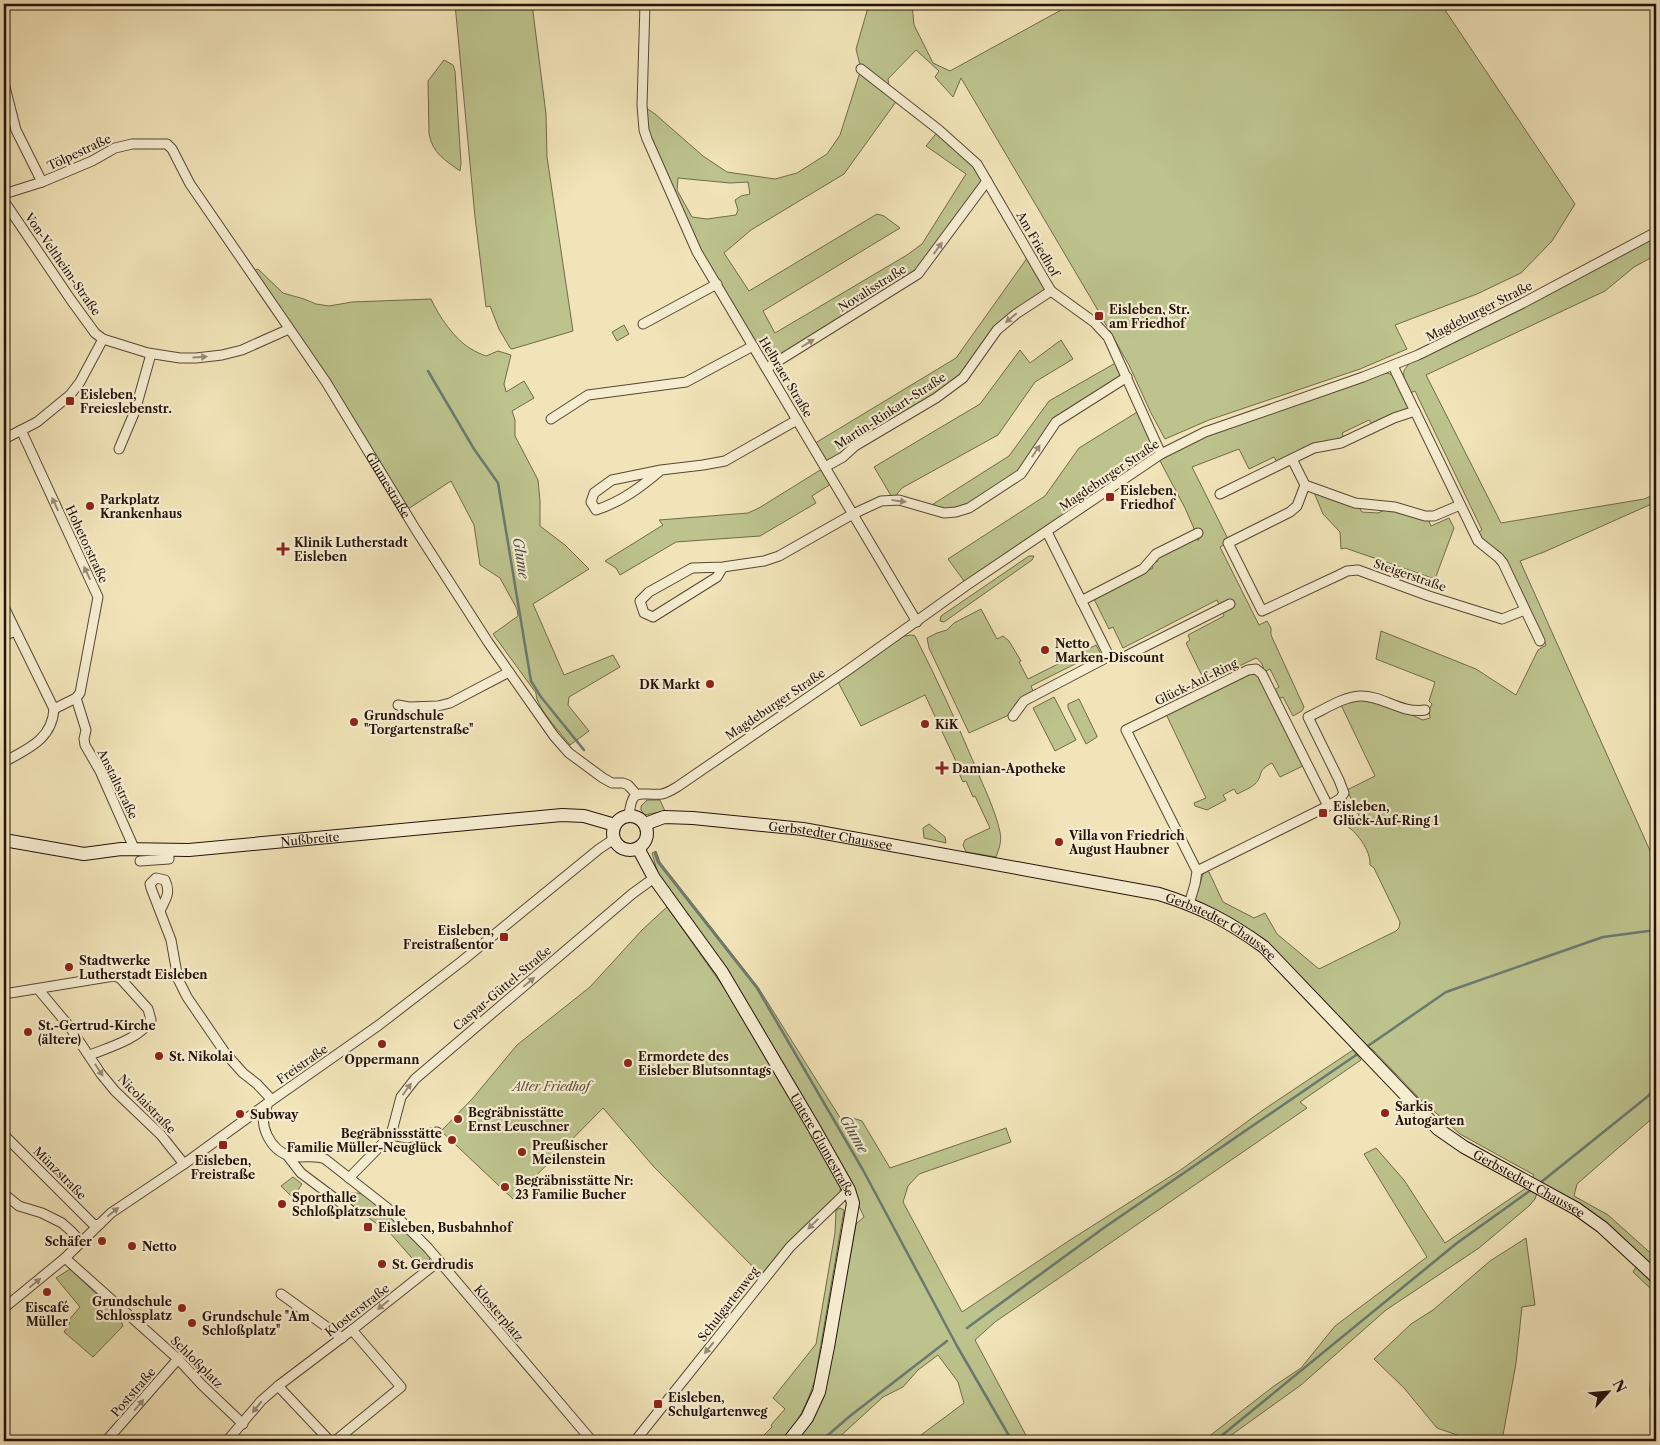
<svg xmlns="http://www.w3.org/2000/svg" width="1660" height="1445" viewBox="0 0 1660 1445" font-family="'Libre Caslon Text',serif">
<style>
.green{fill:#bdc38d;stroke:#706a4b;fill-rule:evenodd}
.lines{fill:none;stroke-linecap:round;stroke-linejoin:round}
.stream{stroke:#6c7970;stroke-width:2.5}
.street-casing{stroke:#574635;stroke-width:11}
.secondary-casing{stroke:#241209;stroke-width:14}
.street{stroke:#f6edd1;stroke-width:9}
.secondary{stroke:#f6edd1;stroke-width:12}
.oneway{fill:#988a77}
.poi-dot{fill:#8f2418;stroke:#f6edd1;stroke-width:2}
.labels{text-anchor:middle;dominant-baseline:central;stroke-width:4.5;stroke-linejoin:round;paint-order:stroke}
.street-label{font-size:12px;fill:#241209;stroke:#f6edd1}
.poi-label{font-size:12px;font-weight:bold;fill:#241209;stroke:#f6edd1;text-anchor:start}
.park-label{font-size:12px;font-style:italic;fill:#5a5037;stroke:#f6edd1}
.water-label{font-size:14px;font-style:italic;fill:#4e4e45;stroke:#f6edd1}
</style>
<rect width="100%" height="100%" fill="#f1e4b8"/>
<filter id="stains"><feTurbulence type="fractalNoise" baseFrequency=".004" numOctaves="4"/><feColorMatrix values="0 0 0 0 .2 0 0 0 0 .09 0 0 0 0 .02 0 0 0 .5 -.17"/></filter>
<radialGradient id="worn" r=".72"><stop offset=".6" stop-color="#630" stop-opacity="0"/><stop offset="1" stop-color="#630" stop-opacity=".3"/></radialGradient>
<g class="green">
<polygon points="455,4 532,4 546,114 547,157 573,331 512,349 510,348 499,329 490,306 486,307 475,217"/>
<path d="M869,4H912L914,25L933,63L950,71L1072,4H1441L1575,204L1552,241L1521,273L1477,294L1395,325L1407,349L1360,369L1209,420L1165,439L1151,413L1129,365L1096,307L961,78L953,97L935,77L939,71L916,50L888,79L890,93L898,99L844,174L751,230L724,253L749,291L877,214L884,216L900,228L763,311L775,333L907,255L922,244L966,174L926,146L939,130L977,164L987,181L923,268L767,368L717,284L647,139L642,105L655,114L703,156L727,172L775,179L797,173L827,154L840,135L861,69L856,49ZM678,178L730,183L748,182L750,194L741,196L735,200L738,210L736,215L707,219L692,217L677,190Z"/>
<path d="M444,60L453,65L455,71L461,163L460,171C445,160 433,154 429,134L428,81Z"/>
<path d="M1656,232V255L1634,267L1605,291L1426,375L1501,523L1644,499L1656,494V502L1544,552L1520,561L1656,864V1115L1577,1184L1574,1196L1608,1215L1656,1258V1268L1602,1220L1532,1179L1534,1175L1460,1134L1420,1099L1373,1050L1364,1044L1268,947L1198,904L1195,900L1203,874L1205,871L1209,872L1223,902L1254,918L1265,913L1277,934L1319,969L1396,931L1399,928L1400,922L1374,868L1370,865C1371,850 1356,831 1344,824L1360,818L1347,790L1375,776L1341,705C1349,702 1356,699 1364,699C1382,699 1406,713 1423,720L1430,718L1429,710L1432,704L1429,701L1435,682L1376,659L1381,631L1476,669L1516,695L1538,650L1546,645L1504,558L1499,551L1485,544L1477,533L1482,530L1415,391L1410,393C1400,370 1401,372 1418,355Z"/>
<polygon points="1030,254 1051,291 997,330 963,378 854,446 828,472 834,482 812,496 816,503 760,536 676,542 620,575 616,568 605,561 663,525 659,520 748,513 759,508 825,467 812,445 956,358"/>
<path d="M258,269L283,293L304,299L316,304L329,306L352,302L431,299C438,315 455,340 471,349C476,352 481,354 486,356L498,351L511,355L504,384L506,392L524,381L534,398L512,411L515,420V436L538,480L540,501V526L565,545L589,569L533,604L564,675L613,655L620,667L569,697L568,705L589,731L570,745C561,733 536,708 536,693L493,634L518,616L517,609L500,578L480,565L474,525L451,481L408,509L363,437L253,271Z"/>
<polygon points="624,325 629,334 617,341 612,332"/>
<polygon points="1061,340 1073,359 1035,382 998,435 902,488 893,499 874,467 980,404 1020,350 1030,363"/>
<polygon points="1119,361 1127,377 1062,418 1021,474 956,512 927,508 1009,456 1049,401"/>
<path d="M1388,373L1395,377L1410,409L1372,424L1369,420L1342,433L1344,438L1277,462L1274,457L1249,469L1239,449L1192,467L1228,539L1227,543L1220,547L1259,625L1267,621L1271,628V635L1304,707L1302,711L1293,716L1283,697L1278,699L1273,691L1279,687L1270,669L1264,672C1264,667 1261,661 1256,658L1205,682L1186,643L1190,640L1188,635L1224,616L1217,600L1123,648L1113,627L1109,629L1093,597L1153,568L1151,564L1158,561L1157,557L1192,539L1199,540L1185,508L1159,459L1207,435L1377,375Z"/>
<polygon points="1142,409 1161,454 967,585 948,559 1045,496 1079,448"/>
<polygon points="1313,490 1358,506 1362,512 1378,513 1389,508 1428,519 1431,526 1449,518 1454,528 1435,579 1345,548 1341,549 1340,532 1323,514"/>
<polygon points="1029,556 1034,556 1032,560 944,622 940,621 941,616"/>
<polygon points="981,609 997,639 1003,636 1009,641 1021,661 1019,662 1028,679 1096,645 1102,656 1093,661 1091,656 1031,686 1033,691 1023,696 1016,703 1009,715 969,733 929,648 927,638 937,633 947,630 954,623"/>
<path d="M912,635L915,636C937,679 957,723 976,768C984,788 995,809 1000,832C1002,841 999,849 996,857L966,852L963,845L965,840L990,828L975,796L973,797L966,781L963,782L958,771L960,770L925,695L861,726L838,682L904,636Z"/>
<path d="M1251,673L1257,674L1262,680L1305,765L1280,777L1272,763C1256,771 1264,775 1255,784C1251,788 1243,791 1237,794L1234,789L1223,795L1226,800L1207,810L1195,806L1194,803L1206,798L1166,714Z"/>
<polygon points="1054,697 1076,740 1055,751 1033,708"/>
<polygon points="1079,699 1097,736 1097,737 1086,744 1068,708 1068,704"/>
<polygon points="647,800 660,800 665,811 644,815 641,810 641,806"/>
<polygon points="929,824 945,837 946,843 924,838 923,828"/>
<polygon points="656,851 660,862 758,987 844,1124 850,1117 862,1121 890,1168 1006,1128 1011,1142 919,1174 908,1186 903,1202 962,1312 1070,1240 1182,1169 1263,1110 1353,1050 1361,1060 1300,1102 1307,1108 995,1322 975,1340 1029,1441 913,1441 964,1403 958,1382 938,1355 918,1370 903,1387 883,1397 835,1441 797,1441 814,1417 826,1385 856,1224 864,1217 858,1204 852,1182 766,1038 658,874 652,853"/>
<polygon points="667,907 727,992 841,1183 840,1192 789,1241 761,1275 654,1167 603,1108 513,1199 441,1131 473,1098 517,1045 590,987 642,930"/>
<polygon points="1376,1148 1404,1180 1445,1243 1526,1188 1537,1193 1535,1199 1529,1206 1479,1248 1386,1310 1301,1385 1223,1441 1203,1441 1274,1386 1301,1368 1335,1326 1427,1257 1364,1154"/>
<polygon points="293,1177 302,1184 298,1190 302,1194 296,1201 281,1186"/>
<path d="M339,1194C346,1194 356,1192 363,1194C375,1197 420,1245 430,1257L429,1264L425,1267L418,1265L390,1233L338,1196Z"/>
<path d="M840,1208L844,1210L815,1379C808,1402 798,1424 781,1441H758L772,1427L771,1425L785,1409L773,1398L816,1344L835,1233L836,1210Z"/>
<polygon points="1526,1238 1535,1305 1522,1307 1516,1363 1502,1441 1474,1441 1437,1428 1404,1388 1374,1359 1411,1324 1433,1310 1490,1261"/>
<polygon points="1637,1265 1656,1287 1656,1297 1651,1289 1633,1272"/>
<polygon points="70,1269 118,1314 123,1326 93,1357 64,1332 70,1323 68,1321 80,1307 56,1278"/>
<path d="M1656,1355V1417C1646,1397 1650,1376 1656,1355Z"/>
</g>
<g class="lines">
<g class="stream">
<polyline points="428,371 474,449 498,483 531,681 541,697 584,750"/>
<polyline points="655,853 658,862 757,988 863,1170 957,1346 1012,1441"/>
<polyline points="1365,1048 1446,992 1603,937 1656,930"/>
<polyline points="1540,1183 1647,1097 1656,1088"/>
<polyline points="967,1328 1105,1227 1359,1053"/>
<polyline points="821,1441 850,1416 947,1341"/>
<polyline points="1215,1441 1457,1243 1531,1190"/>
</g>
<defs>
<g id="street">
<polyline points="645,4 642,105 644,130 647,139 697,252 917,622"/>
<polyline points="861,69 939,130 977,164 1051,291 1094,322 1108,337 1161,454"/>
<polyline points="4,83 16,130 42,182"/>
<path id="s1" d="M4,194L42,182L92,161L115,148L132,144H167L172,149L190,184L326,382L416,530L488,642L554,736L569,753L603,778L612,783H623L628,785L637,795"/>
<polyline points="4,201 71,300 95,333 103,339 148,353 180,358 196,358 222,355 242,350 289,329"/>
<polyline points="643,324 717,284"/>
<polyline points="1393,366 1478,541 1499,558 1503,563 1540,641"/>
<polyline points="767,368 918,274 987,181"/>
<polyline points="551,419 588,395 686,382 753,346"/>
<polyline points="21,430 98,597 80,693 76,698 54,709"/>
<polyline points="4,439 37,422 70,395 80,382 103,339"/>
<polyline points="119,449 135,411 151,354"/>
<polyline points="1292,459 1305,485 1355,503 1395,507 1425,516 1434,516 1460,505"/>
<polyline points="825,467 843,457 855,446 936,398 963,378 997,330 1016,314 1051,291"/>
<path d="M661,470C641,487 621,502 596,510L591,502L594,493L612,480L661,470L703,465L725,461L797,420"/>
<polyline points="1305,485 1297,506 1290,512 1228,543 1262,611 1339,575 1347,571 1358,570 1429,596 1502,619 1525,610"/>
<polyline points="1220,494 1314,448 1341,443 1394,418 1415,411"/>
<polyline points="1047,532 1108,654 1111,657 1124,657 1230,604"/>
<polyline points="723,567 717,577 653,617 644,613 640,601 649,592 692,568 723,567 764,561 779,556 853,514 881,501 899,500 944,513 956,512 969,508 1021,474 1056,422 1127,377"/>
<polyline points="1081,601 1143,569 1156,554 1198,533"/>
<path d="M4,607L54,709C52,740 27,749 4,762"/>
<polyline points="4,636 15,631"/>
<polyline points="76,698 86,730 84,739 85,745 100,771 134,848"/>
<polyline points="398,705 409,707 438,706 450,703 509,672"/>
<polyline points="1013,716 1024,701 1104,659 1108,654"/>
<path d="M1328,806L1340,799L1344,793L1339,780L1308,717C1324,710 1342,697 1360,696C1382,695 1401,714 1425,710"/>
<path d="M629,816C632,786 639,796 662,794C667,793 672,790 677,787L848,670L967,585L1161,454L1205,432L1363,377L1418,355L1523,303L1656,232"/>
<polyline points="140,861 169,859 169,850"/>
<polyline points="1189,904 1195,884 1197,871 1126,730 1248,670 1256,669 1262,674 1328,806 1197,871"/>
<path d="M160,911C166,898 171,893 165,880L156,878L150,884L151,888L171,940L178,979L187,997L226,1054L243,1073L257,1084L272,1100"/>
<polyline points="38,989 69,1026 101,1074 115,1091 161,1135 184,1164"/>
<path d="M4,994L114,976L120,978L148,1009L151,1020C139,1039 110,1047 90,1055"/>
<path d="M267,1106C257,1124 270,1150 290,1156C302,1159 314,1154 325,1159L390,1210L428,1248L592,1441"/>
<polyline points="4,1135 93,1224 95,1225 100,1224"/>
<polyline points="391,1135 401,1097 415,1079 632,894 654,878"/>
<polyline points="287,1155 301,1173 349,1209"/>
<polyline points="349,1178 391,1135 407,1138 437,1132"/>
<polyline points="4,1194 19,1206 42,1213 62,1223 71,1231 82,1243"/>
<polyline points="65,1258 178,1359 202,1385 243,1424"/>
<polyline points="281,1294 342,1338"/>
<polyline points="4,1308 65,1258 111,1213 184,1164 272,1100 379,1025 462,961 599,849 614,839"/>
<polyline points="278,1386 330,1441"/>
<polyline points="106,1441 178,1359"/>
<polyline points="227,1441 261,1401 278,1386 352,1330 439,1261"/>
<polyline points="335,1441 401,1387 352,1330"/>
<polyline points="635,1441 790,1247 849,1190"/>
</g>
<g id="secondary">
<circle cx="630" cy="833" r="17"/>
<path id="s2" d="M645,824L664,817L693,818L803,829L1159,894C1201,907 1228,921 1264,947L1438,1129L1464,1147L1577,1209L1602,1227L1656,1277"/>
<path id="s3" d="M4,840L84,854L121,849L189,850L562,815L584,816L615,825"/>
<path id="s4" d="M638,848L654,878L722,972L813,1126L849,1190L853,1203L828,1347L819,1392L807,1418L789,1441"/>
</g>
</defs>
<use href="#street" class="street-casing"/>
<use href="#secondary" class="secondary-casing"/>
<use href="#street" class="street"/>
<use href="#secondary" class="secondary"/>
</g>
<defs><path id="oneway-solid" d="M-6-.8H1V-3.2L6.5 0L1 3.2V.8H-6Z" transform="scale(1.25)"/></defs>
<g class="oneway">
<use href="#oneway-solid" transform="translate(938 248) rotate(-54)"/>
<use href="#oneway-solid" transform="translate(1011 318) rotate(140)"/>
<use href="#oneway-solid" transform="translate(808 343) rotate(-32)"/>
<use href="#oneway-solid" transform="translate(200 357) rotate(-3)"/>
<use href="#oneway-solid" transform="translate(1036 451) rotate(-56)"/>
<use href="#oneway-solid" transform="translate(899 501) rotate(7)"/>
<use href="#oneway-solid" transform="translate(55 504) rotate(-115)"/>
<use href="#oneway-solid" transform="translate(87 573) rotate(-116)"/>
<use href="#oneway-solid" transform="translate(529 982) rotate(-40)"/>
<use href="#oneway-solid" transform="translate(99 1070) rotate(57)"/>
<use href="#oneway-solid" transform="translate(407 1089) rotate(-54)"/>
<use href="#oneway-solid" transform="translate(113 1212) rotate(-39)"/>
<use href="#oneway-solid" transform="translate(813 1224) rotate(136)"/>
<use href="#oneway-solid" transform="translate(35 1283) rotate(-39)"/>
<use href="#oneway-solid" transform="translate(383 1305) rotate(141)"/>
<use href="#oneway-solid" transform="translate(709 1348) rotate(129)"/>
<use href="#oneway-solid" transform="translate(139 1405) rotate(-49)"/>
<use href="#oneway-solid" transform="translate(257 1407) rotate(130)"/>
</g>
<g class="poi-dot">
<rect x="1094" y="311" width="10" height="10" rx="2.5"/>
<rect x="65" y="396" width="10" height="10" rx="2.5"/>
<rect x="1105" y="492" width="10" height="10" rx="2.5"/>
<circle cx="90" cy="506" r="5"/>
<path d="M280.5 541.5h5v5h5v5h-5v5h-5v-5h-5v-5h5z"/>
<circle cx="1045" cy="650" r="5"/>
<circle cx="710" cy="684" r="5"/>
<circle cx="354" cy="722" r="5"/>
<circle cx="925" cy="724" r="5"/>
<path d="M939.5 760.5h5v5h5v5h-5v5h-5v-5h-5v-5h5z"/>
<rect x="1318" y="808" width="10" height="10" rx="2.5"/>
<circle cx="1059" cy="842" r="5"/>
<rect x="499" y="932" width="10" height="10" rx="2.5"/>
<circle cx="69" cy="967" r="5"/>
<circle cx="28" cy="1032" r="5"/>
<circle cx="382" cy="1044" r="5"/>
<circle cx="159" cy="1056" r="5"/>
<circle cx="628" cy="1063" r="5"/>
<circle cx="1385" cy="1113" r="5"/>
<circle cx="240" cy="1114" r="5"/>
<circle cx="458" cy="1119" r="5"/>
<circle cx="452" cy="1140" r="5"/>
<rect x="218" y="1140" width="10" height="10" rx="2.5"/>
<circle cx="522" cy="1152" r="5"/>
<circle cx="505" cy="1187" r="5"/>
<circle cx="282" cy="1204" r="5"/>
<rect x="363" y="1222" width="10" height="10" rx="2.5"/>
<circle cx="102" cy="1241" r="5"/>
<circle cx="132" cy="1246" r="5"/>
<circle cx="382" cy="1264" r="5"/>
<circle cx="47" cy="1292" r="5"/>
<circle cx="182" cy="1308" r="5"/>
<circle cx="192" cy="1323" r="5"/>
<rect x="653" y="1399" width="10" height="10" rx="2.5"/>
</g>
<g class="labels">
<g class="street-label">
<text transform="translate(79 152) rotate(-25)">Tölpestraße</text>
<text transform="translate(1038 244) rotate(60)">Am Friedhof</text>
<text transform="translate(63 264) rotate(55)">Von-Veltheim-Straße</text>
<text transform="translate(872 288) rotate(-32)">Novalisstraße</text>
<text transform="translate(1479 311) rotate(-27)">Magdeburger Straße</text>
<text transform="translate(786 377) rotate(59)">Helbraer Straße</text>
<text transform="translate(890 411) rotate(-33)">Martin-Rinkart-Straße</text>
<text transform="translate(1109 475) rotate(-34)">Magdeburger Straße</text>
<text stroke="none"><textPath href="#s1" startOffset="580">Glumestraße</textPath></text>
<text transform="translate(87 544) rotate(65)">Hohetorstraße</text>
<text transform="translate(1410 575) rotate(19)">Steigerstraße</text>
<text transform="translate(1196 682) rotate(-26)">Glück-Auf-Ring</text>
<text transform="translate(775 704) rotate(-34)">Magdeburger Straße</text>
<text transform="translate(118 784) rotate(64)">Anstaltstraße</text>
<text stroke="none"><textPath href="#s2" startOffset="188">Gerbstedter Chaussee</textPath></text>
<text stroke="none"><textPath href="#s3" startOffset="308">Nußbreite</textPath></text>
<text stroke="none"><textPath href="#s2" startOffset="592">Gerbstedter Chaussee</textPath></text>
<text transform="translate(502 988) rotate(-40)">Caspar-Güttel-Straße</text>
<text transform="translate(302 1064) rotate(-35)">Freistraße</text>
<text transform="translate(147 1104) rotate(46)">Nicolaistraße</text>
<text stroke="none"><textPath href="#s4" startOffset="350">Untere Glumestraße</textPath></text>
<text transform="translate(60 1173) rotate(45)">Münzstraße</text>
<text stroke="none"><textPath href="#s2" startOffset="998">Gerbstedter Chaussee</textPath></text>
<text transform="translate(728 1304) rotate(-52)">Schulgartenweg</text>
<text transform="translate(357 1310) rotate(-38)">Klosterstraße</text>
<text transform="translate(499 1313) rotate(50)">Klosterplatz</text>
<text transform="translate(197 1362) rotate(45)">Schloßplatz</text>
<text transform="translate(133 1392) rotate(-49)">Poststraße</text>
</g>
<g class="poi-label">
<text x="1109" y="309">Eisleben, Str.<tspan x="1109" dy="14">am Friedhof</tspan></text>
<text x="80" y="394">Eisleben,<tspan x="80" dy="14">Freieslebenstr.</tspan></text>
<text x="1120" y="490">Eisleben,<tspan x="1120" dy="14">Friedhof</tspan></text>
<text x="100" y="499">Parkplatz<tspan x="100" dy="14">Krankenhaus</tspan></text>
<text x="294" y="542">Klinik Lutherstadt<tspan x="294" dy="14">Eisleben</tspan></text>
<text x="1055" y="643">Netto<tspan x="1055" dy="14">Marken-Discount</tspan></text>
<text x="700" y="684" text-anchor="end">DK Markt</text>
<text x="364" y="715">Grundschule<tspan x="364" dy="14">"Torgartenstraße"</tspan></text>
<text x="935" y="724">KiK</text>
<text x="952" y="768">Damian-Apotheke</text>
<text x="1333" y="806">Eisleben,<tspan x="1333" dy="14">Glück-Auf-Ring 1</tspan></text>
<text x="1069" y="835">Villa von Friedrich<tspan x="1069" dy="14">August Haubner</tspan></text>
<text x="494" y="930" text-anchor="end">Eisleben,<tspan x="494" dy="14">Freistraßentor</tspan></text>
<text x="79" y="960">Stadtwerke<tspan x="79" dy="14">Lutherstadt Eisleben</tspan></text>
<text x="38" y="1025">St.-Gertrud-Kirche<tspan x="38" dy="14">(ältere)</tspan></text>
<text x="169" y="1056">St. Nikolai</text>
<text x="638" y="1056">Ermordete des<tspan x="638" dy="14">Eisleber Blutsonntags</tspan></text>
<text x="382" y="1059" text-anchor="middle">Oppermann</text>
<text x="1395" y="1106">Sarkis<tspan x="1395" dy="14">Autogarten</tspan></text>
<text x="468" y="1112">Begräbnisstätte<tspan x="468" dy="14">Ernst Leuschner</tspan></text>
<text x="250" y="1114">Subway</text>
<text x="442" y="1133" text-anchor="end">Begräbnissstätte<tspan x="442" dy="14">Familie Müller-Neuglück</tspan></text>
<text x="532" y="1145">Preußischer<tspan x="532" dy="14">Meilenstein</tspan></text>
<text x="223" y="1160" text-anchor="middle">Eisleben,<tspan x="223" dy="14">Freistraße</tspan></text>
<text x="515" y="1180">Begräbnisstätte Nr:<tspan x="515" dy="14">23 Familie Bucher</tspan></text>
<text x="292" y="1197">Sporthalle<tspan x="292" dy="14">Schloßplatzschule</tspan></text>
<text x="378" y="1227">Eisleben, Busbahnhof</text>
<text x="92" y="1241" text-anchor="end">Schäfer</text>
<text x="142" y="1246">Netto</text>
<text x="392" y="1264">St. Gerdrudis</text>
<text x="172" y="1301" text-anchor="end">Grundschule<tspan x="172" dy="14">Schlossplatz</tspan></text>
<text x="47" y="1307" text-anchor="middle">Eiscafé<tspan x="47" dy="14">Müller</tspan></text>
<text x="202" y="1316">Grundschule "Am<tspan x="202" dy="14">Schloßplatz"</tspan></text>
<text x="668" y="1397">Eisleben,<tspan x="668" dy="14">Schulgartenweg</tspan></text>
</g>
<g class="park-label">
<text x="551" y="1086">Alter Friedhof</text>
</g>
<g class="water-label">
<text transform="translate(521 558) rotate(81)">Glume</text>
<text transform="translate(854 1134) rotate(60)">Glume</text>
</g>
</g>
<rect width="1660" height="1445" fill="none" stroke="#f1e4b8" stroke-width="20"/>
<rect x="5" y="5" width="1650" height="1435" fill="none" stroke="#241209" stroke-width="2.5"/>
<rect x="10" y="10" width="1640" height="1425" fill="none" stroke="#241209"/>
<g transform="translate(1608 1392) rotate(63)" stroke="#f6edd1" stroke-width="4" paint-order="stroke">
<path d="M0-4L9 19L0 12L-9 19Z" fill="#241209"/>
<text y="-8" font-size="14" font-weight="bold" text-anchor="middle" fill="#241209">N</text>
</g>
<rect width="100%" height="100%" filter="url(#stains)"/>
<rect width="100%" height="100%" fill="url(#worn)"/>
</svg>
